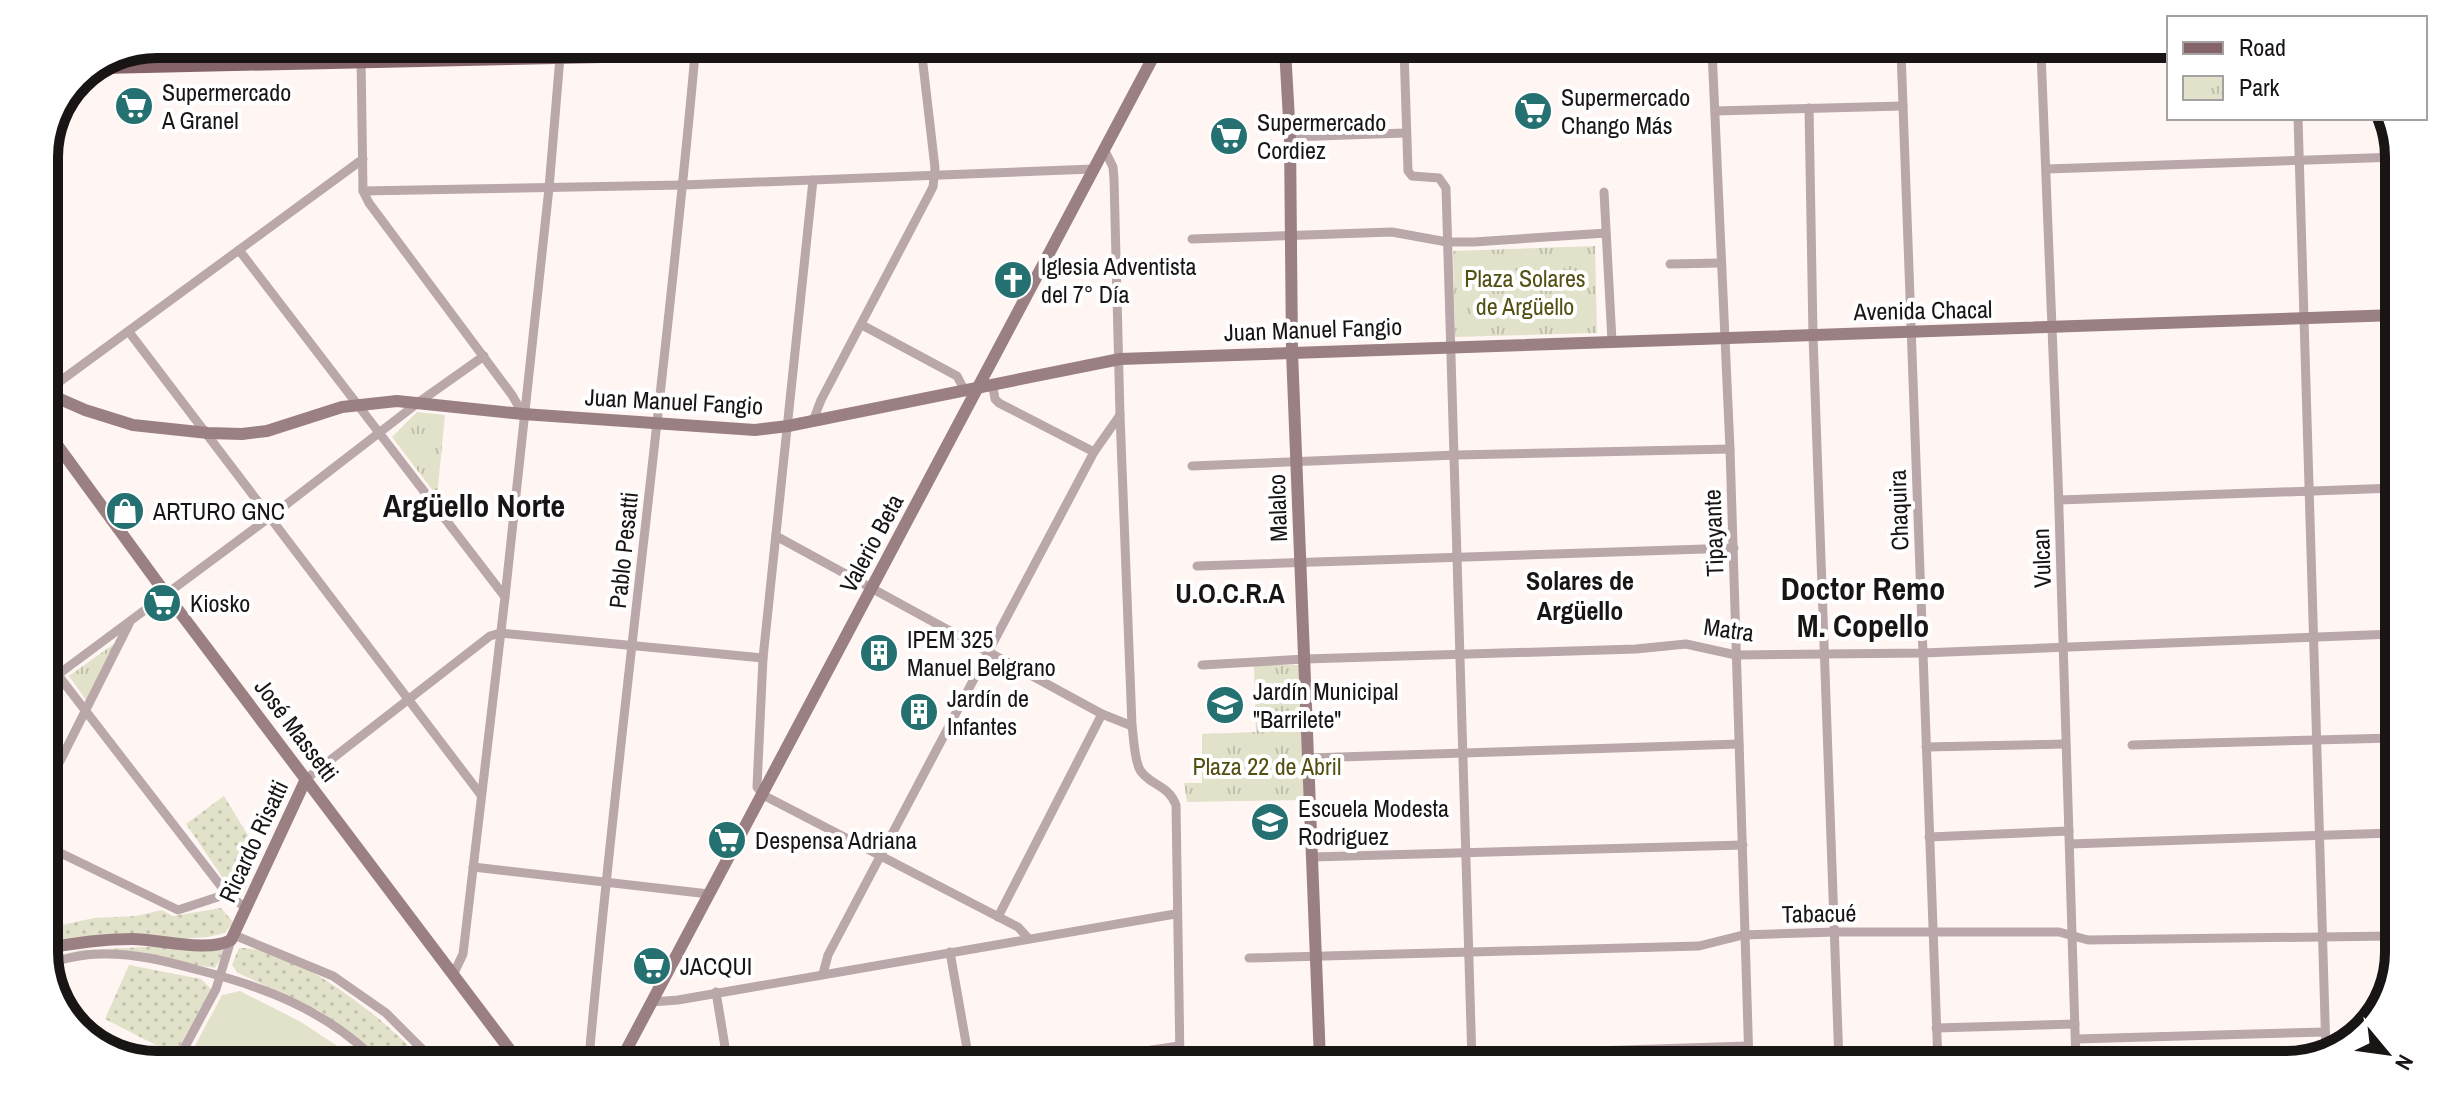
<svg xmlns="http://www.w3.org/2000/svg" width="2443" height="1109" viewBox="0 0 2443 1109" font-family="'Archivo Narrow',sans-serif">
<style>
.grass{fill:url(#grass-dots)}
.park{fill:url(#park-tufts)}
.pitch{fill:#e2e1ca}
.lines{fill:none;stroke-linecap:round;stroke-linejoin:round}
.street{stroke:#baa7a9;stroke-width:9}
.secondary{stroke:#9b8083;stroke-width:12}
.primary{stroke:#846468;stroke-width:14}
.labels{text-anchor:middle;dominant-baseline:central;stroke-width:8;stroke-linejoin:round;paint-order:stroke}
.poi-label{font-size:24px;fill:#181514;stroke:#fff;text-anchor:start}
.park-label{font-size:24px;fill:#544f13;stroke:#fff}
.street-label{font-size:24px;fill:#181514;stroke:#fff}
.neighbourhood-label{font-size:26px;font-weight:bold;fill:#181514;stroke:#fff}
.quarter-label{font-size:28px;font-weight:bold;fill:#181514;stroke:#fff}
.district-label{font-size:32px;font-weight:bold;fill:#181514;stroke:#fff}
.rim{fill:none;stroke:#181514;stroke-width:10}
</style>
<defs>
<pattern id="grass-dots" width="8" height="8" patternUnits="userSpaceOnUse" patternTransform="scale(2)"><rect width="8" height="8" fill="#e2e1ca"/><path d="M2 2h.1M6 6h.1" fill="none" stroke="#c1c0ad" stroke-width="1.8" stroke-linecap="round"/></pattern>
<pattern id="park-tufts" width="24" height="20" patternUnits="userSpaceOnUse" patternTransform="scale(2)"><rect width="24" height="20" fill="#e2e1ca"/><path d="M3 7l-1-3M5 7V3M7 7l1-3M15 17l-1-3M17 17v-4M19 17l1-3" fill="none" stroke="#c1c0ad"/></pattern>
</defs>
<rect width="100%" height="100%" fill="#fff6f3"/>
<g class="grass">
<polygon points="224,796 258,852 244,893 234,894 186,824"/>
<polygon points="221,908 233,922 225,933 208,937 44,947 44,929 94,918 136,916 162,910 173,916"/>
<polygon points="168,946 226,950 215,968 113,952 46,963 44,958 82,950"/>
<path d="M239,948C286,947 351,995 386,1025C396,1035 410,1044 415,1057H377L320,1011L238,973L232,965Z"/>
<polygon points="129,965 201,979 211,989 175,1055 105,1019"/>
</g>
<g class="park">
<polygon points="1595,246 1597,333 1455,337 1453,251"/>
<polygon points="417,412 445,415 437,496 392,437"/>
<polygon points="118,641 86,700 69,676"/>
<polygon points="1254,665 1299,665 1304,800 1187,802 1184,783 1202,783 1202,734 1256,732"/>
<polygon points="1733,1056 1733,1063 1560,1062"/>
</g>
<polygon class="pitch" points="240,991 301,1022 354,1057 189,1057 222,995"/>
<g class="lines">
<g class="street">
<polyline points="1404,49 1408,171 1412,176 1439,178 1446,188 1472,1062"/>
<polyline points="1712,50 1730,449 1749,1063"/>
<polyline points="1901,51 1938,1064"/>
<polyline points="2041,52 2058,478 2076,1064"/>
<polyline points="361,57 363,191 369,203 512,395 523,414"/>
<polyline points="1809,108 1813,335 1839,1063"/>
<polyline points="1715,111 1903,106"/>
<polyline points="2298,118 2326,1053"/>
<polyline points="1290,137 1405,133"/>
<path d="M1104,149L1113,167L1114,179L1120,415L1132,726C1134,739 1134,759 1140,770C1150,786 1168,784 1176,805L1180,1061"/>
<polyline points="2047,169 2399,157"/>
<polyline points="813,180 763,658 757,787 763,795 1018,927 1028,938"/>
<polyline points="363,191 683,185 1093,169"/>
<polyline points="1604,192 1612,341"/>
<polyline points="1192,239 1392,232 1447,242 1474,242 1606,233"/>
<polyline points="239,250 505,597"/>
<polyline points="1670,264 1721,263"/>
<polyline points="862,325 957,376 965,391"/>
<polyline points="129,332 481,795"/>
<polyline points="993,387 995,399 999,403 1094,452"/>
<polyline points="44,393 363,159"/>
<polyline points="813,421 821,400 933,187 935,168 921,47"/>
<polyline points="1192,466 1456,455 1730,449"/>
<polyline points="2059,500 2395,488"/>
<polyline points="776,536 1102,714 1132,726"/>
<polyline points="1197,566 1734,548"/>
<polyline points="44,657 227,894 246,908"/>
<polyline points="1202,665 1305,659 1636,649 1686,644 1736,655 1923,653 2394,634"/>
<polyline points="44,685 270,517 419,402 484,356"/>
<polyline points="2132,745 2393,738"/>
<polyline points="1926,747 2065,744"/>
<polyline points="1309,758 1739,744"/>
<polyline points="306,779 490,636 500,633 763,658"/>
<polyline points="44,793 129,624"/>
<polyline points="1929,837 2069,831"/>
<polyline points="2070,844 2392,833"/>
<polyline points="44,845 178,910 227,894"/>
<polyline points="1313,857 1743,845"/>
<polyline points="473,867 709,894"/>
<polyline points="998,917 1102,714"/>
<polyline points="234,935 333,976 386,1013 430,1057"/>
<polyline points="950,952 969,1060"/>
<polyline points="1249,958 1699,946 1743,935 1836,932 2059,932 2088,940 2391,936"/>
<path d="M46,964C64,959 82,954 101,954C134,953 166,961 198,970C265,987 322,1009 373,1057"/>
<polyline points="454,973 463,954 505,597 549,188 560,57"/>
<polyline points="823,974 828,955 1094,452 1120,415"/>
<polyline points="716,992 727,1059"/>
<polyline points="652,1002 678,1000 1175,914"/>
<polyline points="1936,1028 2075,1024"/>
<polyline points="2076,1039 2325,1032"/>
<polyline points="180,1056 216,989 231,940"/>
<path d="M589,1058C619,723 665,389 695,54L698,46"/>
<polyline points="1256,1058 1472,1055 1748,1046"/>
<polyline points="1084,1060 1179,1046"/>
</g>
<g class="secondary">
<polyline points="1285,49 1290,137 1292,352 1320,1061"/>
<polyline points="44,392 85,410 133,425 208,433 242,434 267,431 342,407 397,401 523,414 755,430 788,426 1120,359 2397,315"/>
<polyline points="44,427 166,594 516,1058"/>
<path d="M44,949C73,943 102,939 132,939C159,939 208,953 231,940L306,779"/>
<polyline points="622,1058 1158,48"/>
</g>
<g class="primary">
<polyline points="131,55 478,45"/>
<polyline points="101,67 695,54 874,47"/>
</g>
</g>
<defs>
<symbol id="supermarket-disc" viewBox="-11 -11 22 22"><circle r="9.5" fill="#257071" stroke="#fff"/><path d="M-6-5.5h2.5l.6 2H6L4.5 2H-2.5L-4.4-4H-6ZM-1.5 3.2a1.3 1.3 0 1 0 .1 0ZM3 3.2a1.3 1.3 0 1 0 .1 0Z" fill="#fff"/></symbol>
<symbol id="church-disc" viewBox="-11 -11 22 22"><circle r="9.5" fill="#257071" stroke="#fff"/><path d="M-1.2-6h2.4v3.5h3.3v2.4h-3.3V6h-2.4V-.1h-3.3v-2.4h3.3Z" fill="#fff"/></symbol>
<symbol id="shop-disc" viewBox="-11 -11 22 22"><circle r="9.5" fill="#257071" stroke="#fff"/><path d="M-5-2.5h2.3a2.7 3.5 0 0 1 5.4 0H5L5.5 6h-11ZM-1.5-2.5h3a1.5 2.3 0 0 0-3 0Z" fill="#fff"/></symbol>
<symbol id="building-disc" viewBox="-11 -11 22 22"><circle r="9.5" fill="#257071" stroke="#fff"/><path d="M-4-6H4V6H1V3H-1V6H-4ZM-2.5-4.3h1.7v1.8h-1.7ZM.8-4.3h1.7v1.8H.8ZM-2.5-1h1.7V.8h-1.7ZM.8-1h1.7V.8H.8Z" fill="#fff"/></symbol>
<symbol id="school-disc" viewBox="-11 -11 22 22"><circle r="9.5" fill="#257071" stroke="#fff"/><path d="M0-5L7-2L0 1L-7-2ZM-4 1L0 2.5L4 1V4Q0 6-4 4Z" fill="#fff"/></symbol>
</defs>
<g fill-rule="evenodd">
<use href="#supermarket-disc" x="112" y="84" width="44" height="44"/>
<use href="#supermarket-disc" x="1511" y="89" width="44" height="44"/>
<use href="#supermarket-disc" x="1207" y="114" width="44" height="44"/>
<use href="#church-disc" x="991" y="258" width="44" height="44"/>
<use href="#shop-disc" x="103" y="489" width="44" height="44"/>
<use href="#supermarket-disc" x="140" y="581" width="44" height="44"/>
<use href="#building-disc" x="857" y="631" width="44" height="44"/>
<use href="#school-disc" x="1203" y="683" width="44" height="44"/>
<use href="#building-disc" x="897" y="690" width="44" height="44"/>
<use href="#school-disc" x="1248" y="800" width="44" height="44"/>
<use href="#supermarket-disc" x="705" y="818" width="44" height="44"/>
<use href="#supermarket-disc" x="630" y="944" width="44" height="44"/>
</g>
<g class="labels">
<g class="poi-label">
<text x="162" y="92">Supermercado<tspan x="162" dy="28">A Granel</tspan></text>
<text x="1561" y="97">Supermercado<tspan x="1561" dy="28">Chango Más</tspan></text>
<text x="1257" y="122">Supermercado<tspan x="1257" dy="28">Cordiez</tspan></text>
<text x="1041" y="266">Iglesia Adventista<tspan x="1041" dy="28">del 7° Día</tspan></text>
<text x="153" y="511">ARTURO GNC</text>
<text x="190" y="603">Kiosko</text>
<text x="907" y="639">IPEM 325<tspan x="907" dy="28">Manuel Belgrano</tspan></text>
<text x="1253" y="691">Jardín Municipal<tspan x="1253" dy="28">"Barrilete"</tspan></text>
<text x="947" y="698">Jardín de<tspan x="947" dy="28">Infantes</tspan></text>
<text x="1298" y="808">Escuela Modesta<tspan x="1298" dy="28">Rodriguez</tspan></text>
<text x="755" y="840">Despensa Adriana</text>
<text x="680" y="966">JACQUI</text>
</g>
<g class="park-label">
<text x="1525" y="278">Plaza Solares<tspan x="1525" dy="28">de Argüello</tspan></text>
<text x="1267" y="766">Plaza 22 de Abril</text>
</g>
<g class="street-label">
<text transform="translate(1923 310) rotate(-1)">Avenida Chacal</text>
<text transform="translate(1313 329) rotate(-2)">Juan Manuel Fangio</text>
<text transform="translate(674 401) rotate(3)">Juan Manuel Fangio</text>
<text transform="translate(1277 508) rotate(-92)">Malalco</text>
<text transform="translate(1898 510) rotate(-92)">Chaquira</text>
<text transform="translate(1713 533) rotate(-92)">Tipayante</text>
<text transform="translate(871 543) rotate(-62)">Valerio Beta</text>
<text transform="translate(623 550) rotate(-84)">Pablo Pesatti</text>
<text transform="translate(2041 558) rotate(-92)">Vulcan</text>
<text transform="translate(1729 629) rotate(8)">Matra</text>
<text transform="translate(297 730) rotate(53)">José Massetti</text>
<text transform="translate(253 841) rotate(-65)">Ricardo Risatti</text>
<text transform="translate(1819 913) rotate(-1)">Tabacué</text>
</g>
<g class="neighbourhood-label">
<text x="1580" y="580">Solares de<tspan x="1580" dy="30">Argüello</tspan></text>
</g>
<g class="quarter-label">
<text x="1230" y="593">U.O.C.R.A</text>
</g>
<g class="district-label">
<text x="474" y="505">Argüello Norte</text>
<text x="1863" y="588">Doctor Remo<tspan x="1863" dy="37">M. Copello</tspan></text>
</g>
</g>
<path d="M0 0H2443V1109H0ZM157 58H2286A99 99 0 0 1 2385 157V952A99 99 0 0 1 2286 1051H157A99 99 0 0 1 58 952V157A99 99 0 0 1 157 58Z" fill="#fff" fill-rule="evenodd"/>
<path class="rim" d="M157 58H2286A99 99 0 0 1 2385 157V952A99 99 0 0 1 2286 1051H157A99 99 0 0 1 58 952V157A99 99 0 0 1 157 58Z"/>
<rect x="2167" y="16" width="260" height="104" fill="#ffffff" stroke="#a3a1a1" stroke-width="2"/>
<rect x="2183" y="42" width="40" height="12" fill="#846468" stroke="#a3a1a1" stroke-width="2"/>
<text x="2239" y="56" font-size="24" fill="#181514">Road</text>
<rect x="2183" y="76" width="40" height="24" fill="url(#park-tufts)" stroke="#a3a1a1" stroke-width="2"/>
<text x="2239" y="96" font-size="24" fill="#181514">Park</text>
<g transform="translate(2387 1053) rotate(119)" stroke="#ffffff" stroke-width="6" paint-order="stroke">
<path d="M0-6L14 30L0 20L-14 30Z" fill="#181514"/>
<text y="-12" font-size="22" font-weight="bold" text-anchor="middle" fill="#181514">N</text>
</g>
</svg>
